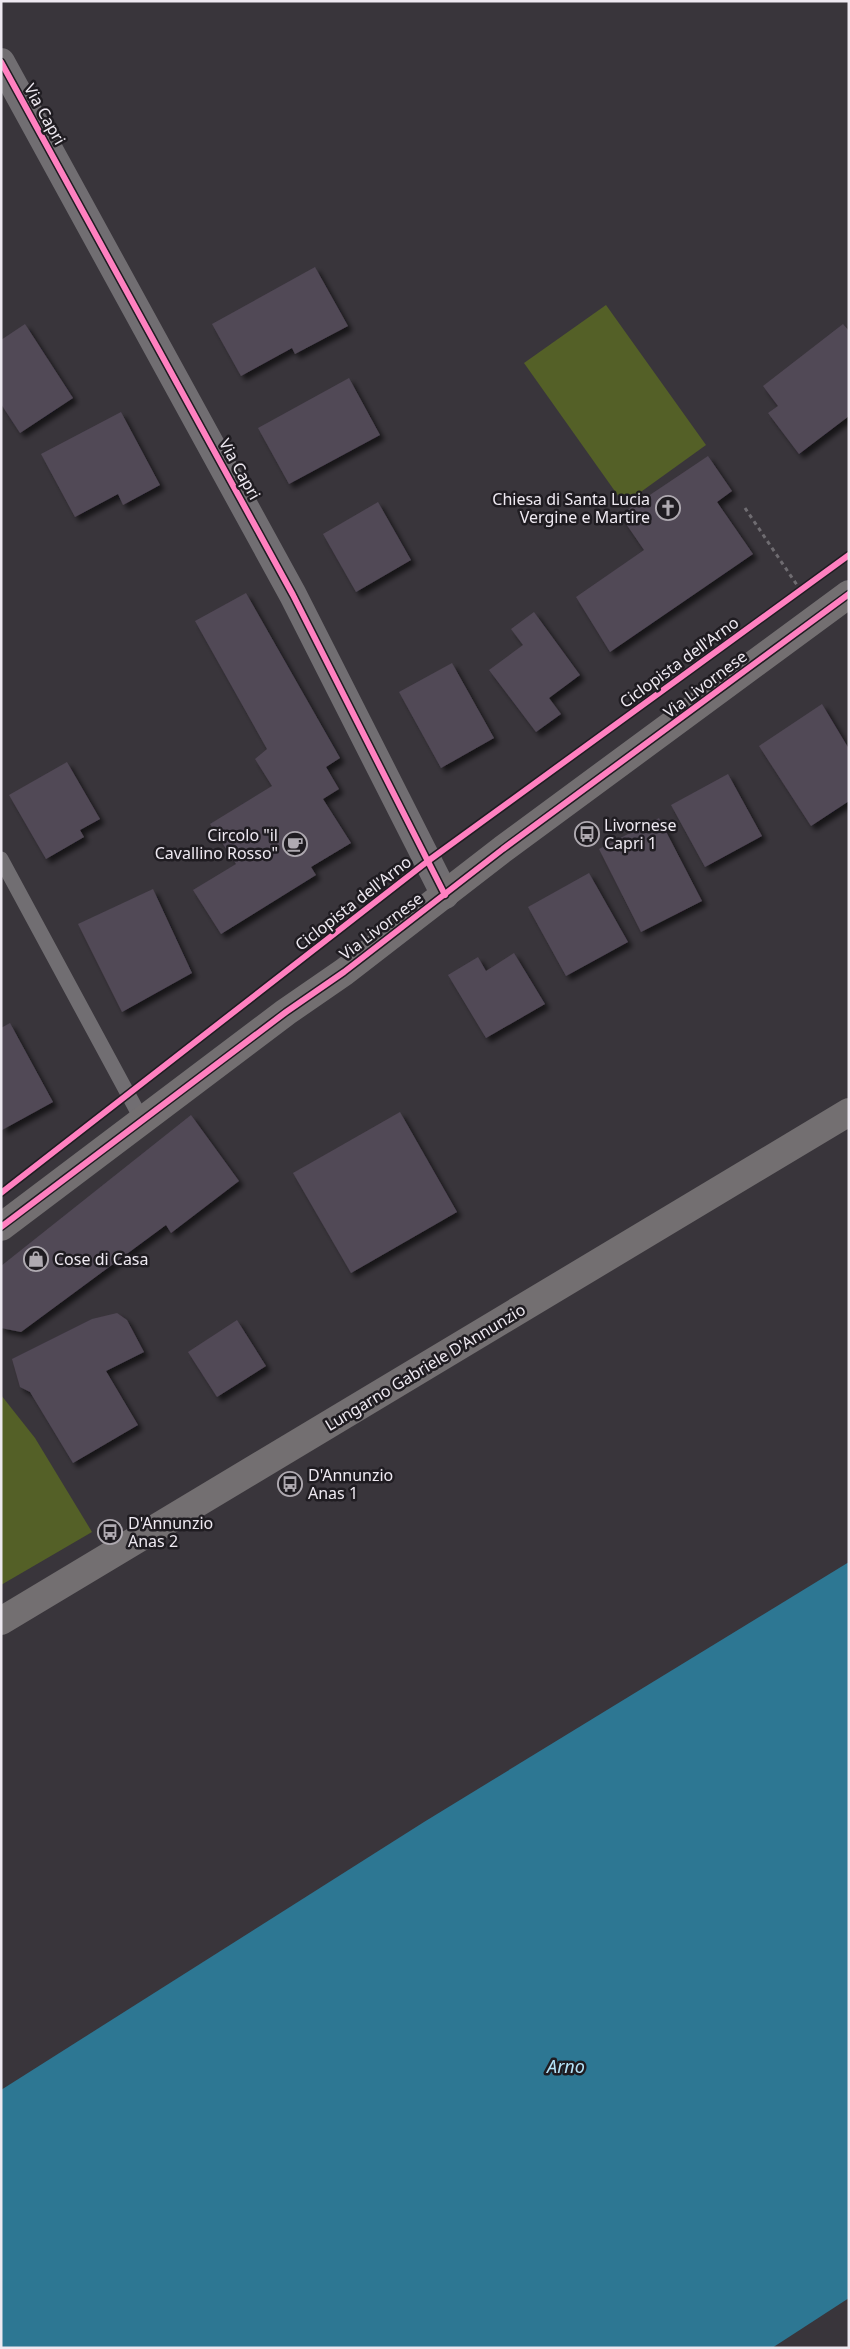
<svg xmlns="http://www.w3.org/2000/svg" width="850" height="2349" viewBox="0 0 850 2349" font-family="'Noto Sans',sans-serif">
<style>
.green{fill:#546027}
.water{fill:#2d7793}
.building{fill:#514856;filter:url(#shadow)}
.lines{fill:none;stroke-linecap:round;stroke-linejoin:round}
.path{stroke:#6f6c71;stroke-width:3;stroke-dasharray:4 4;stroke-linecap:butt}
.lane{stroke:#716e72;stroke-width:15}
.street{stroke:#716e72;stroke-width:28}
.secondary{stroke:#736f71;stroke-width:28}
.cycleway-casing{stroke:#1f1c21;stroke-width:9}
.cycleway{stroke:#ff80c0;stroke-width:6}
.labels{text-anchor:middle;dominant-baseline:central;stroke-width:5;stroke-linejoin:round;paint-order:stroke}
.street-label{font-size:16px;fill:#eee9f1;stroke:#1f1c21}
.poi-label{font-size:16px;fill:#eee9f1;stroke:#1f1c21;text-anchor:start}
.water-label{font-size:18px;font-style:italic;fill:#b5e4f9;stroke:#1f1c21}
</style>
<defs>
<filter id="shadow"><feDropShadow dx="4.5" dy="4.5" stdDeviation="2.5" flood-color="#0009"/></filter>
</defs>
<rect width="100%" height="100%" fill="#39353b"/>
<g class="green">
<polygon points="606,305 706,445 624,504 524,363"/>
<polygon points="1,1395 35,1438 92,1532 1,1585"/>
</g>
<polygon class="water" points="849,1562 849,2298 772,2348 1,2348 1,2090 424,1822"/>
<g class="building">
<polygon points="315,267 348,326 295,354 292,348 241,376 212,324"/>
<polygon points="25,324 73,398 20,433 1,404 1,340"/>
<polygon points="843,324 849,331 849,416 799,454 768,413 778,406 763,386"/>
<polygon points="349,378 380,435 289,484 258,428"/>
<polygon points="121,412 160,485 123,505 118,494 75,517 41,454"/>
<polygon points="708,456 732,491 717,502 753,554 610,652 576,597 644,550 620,515"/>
<polygon points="378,502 411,560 356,592 323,534"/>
<polygon points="246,593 340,758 326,767 339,789 323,799 351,843 311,867 316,875 221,934 193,890 236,864 210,824 272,786 255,759 267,749 195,621"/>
<polygon points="534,612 580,675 549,698 561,714 536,732 489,670 523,645 511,629"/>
<polygon points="452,663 494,738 441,768 399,692"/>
<polygon points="822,704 849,749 849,801 811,826 759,746"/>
<polygon points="67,762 100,819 80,830 84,837 46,859 9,795"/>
<polygon points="728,774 762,836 705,867 671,805"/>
<polygon points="659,818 702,901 641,932 599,849"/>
<polygon points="589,873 628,942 566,976 528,907"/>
<polygon points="153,889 192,973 122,1012 78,924"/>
<polygon points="514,953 545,1004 486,1038 448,975 478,957 486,971"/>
<polygon points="10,1023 53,1102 2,1130 1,1028"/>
<polygon points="400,1112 457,1212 351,1273 293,1173"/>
<polygon points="191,1115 239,1181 171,1233 166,1225 21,1332 1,1328 1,1266"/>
<polygon points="117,1313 127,1320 144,1352 106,1371 138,1425 73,1463 30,1392 20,1387 12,1359 92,1319"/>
<polygon points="237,1320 266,1366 217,1397 188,1352"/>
</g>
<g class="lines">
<polyline class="path" points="745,508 799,588"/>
<polyline class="lane" points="1,859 142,1120"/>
<polyline class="street" points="1,62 293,595 445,895"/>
<g class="secondary">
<polyline points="1,1227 286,1012 344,972 503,849 849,594"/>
<polyline points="1,1621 849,1112"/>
</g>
<defs>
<g id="cycleway">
<polyline points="1,62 293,595 445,895"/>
<polyline points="1,1193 428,861 849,555"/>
<polyline points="1,1227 286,1012 344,972 503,849 849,594"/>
</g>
</defs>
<use href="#cycleway" class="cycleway-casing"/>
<use href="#cycleway" class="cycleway"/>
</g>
<defs>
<symbol id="church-ring" viewBox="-11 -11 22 22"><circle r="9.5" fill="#1f1c21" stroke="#afaab1" stroke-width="1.5"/><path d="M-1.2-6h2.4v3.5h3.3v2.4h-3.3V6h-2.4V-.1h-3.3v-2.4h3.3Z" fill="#afaab1"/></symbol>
<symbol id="bus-ring" viewBox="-11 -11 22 22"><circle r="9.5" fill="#1f1c21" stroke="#afaab1" stroke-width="1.5"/><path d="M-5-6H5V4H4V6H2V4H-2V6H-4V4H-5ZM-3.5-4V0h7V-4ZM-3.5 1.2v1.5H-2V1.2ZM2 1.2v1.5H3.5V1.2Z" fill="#afaab1"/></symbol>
<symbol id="cafe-ring" viewBox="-11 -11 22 22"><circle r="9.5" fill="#1f1c21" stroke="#afaab1" stroke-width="1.5"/><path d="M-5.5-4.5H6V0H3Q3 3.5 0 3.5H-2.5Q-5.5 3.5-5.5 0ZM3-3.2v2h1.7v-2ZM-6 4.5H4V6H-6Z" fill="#afaab1"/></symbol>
<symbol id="shop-ring" viewBox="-11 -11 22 22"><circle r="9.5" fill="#1f1c21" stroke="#afaab1" stroke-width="1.5"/><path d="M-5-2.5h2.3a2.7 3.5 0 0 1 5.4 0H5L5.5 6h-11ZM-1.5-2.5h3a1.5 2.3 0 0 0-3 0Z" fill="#afaab1"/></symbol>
</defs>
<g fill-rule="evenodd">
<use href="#church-ring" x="654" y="494" width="28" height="28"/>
<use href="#bus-ring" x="573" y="820" width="28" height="28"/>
<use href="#cafe-ring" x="281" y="830" width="28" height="28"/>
<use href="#shop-ring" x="22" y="1245" width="28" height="28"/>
<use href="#bus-ring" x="276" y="1470" width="28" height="28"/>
<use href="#bus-ring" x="96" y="1518" width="28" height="28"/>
</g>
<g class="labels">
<g class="street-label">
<text transform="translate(45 114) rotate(61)">Via Capri</text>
<text transform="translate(240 469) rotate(61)">Via Capri</text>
<text transform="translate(679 662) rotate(-36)">Ciclopista dell'Arno</text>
<text transform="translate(705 684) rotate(-37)">Via Livornese</text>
<text transform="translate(353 903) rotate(-38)">Ciclopista dell'Arno</text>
<text transform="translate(381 926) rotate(-37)">Via Livornese</text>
<text transform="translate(425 1367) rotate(-31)">Lungarno Gabriele D'Annunzio</text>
</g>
<g class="poi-label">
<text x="650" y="499" text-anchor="end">Chiesa di Santa Lucia<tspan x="650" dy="18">Vergine e Martire</tspan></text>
<text x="604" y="825">Livornese<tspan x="604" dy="18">Capri 1</tspan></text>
<text x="278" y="835" text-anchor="end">Circolo "il<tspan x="278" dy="18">Cavallino Rosso"</tspan></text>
<text x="54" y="1259">Cose di Casa</text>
<text x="308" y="1475">D'Annunzio<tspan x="308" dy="18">Anas 1</tspan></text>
<text x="128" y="1523">D'Annunzio<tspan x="128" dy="18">Anas 2</tspan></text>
</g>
<g class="water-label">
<text x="566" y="2066">Arno</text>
</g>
</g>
<rect width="850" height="2349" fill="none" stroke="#eee9f1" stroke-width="5"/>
</svg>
